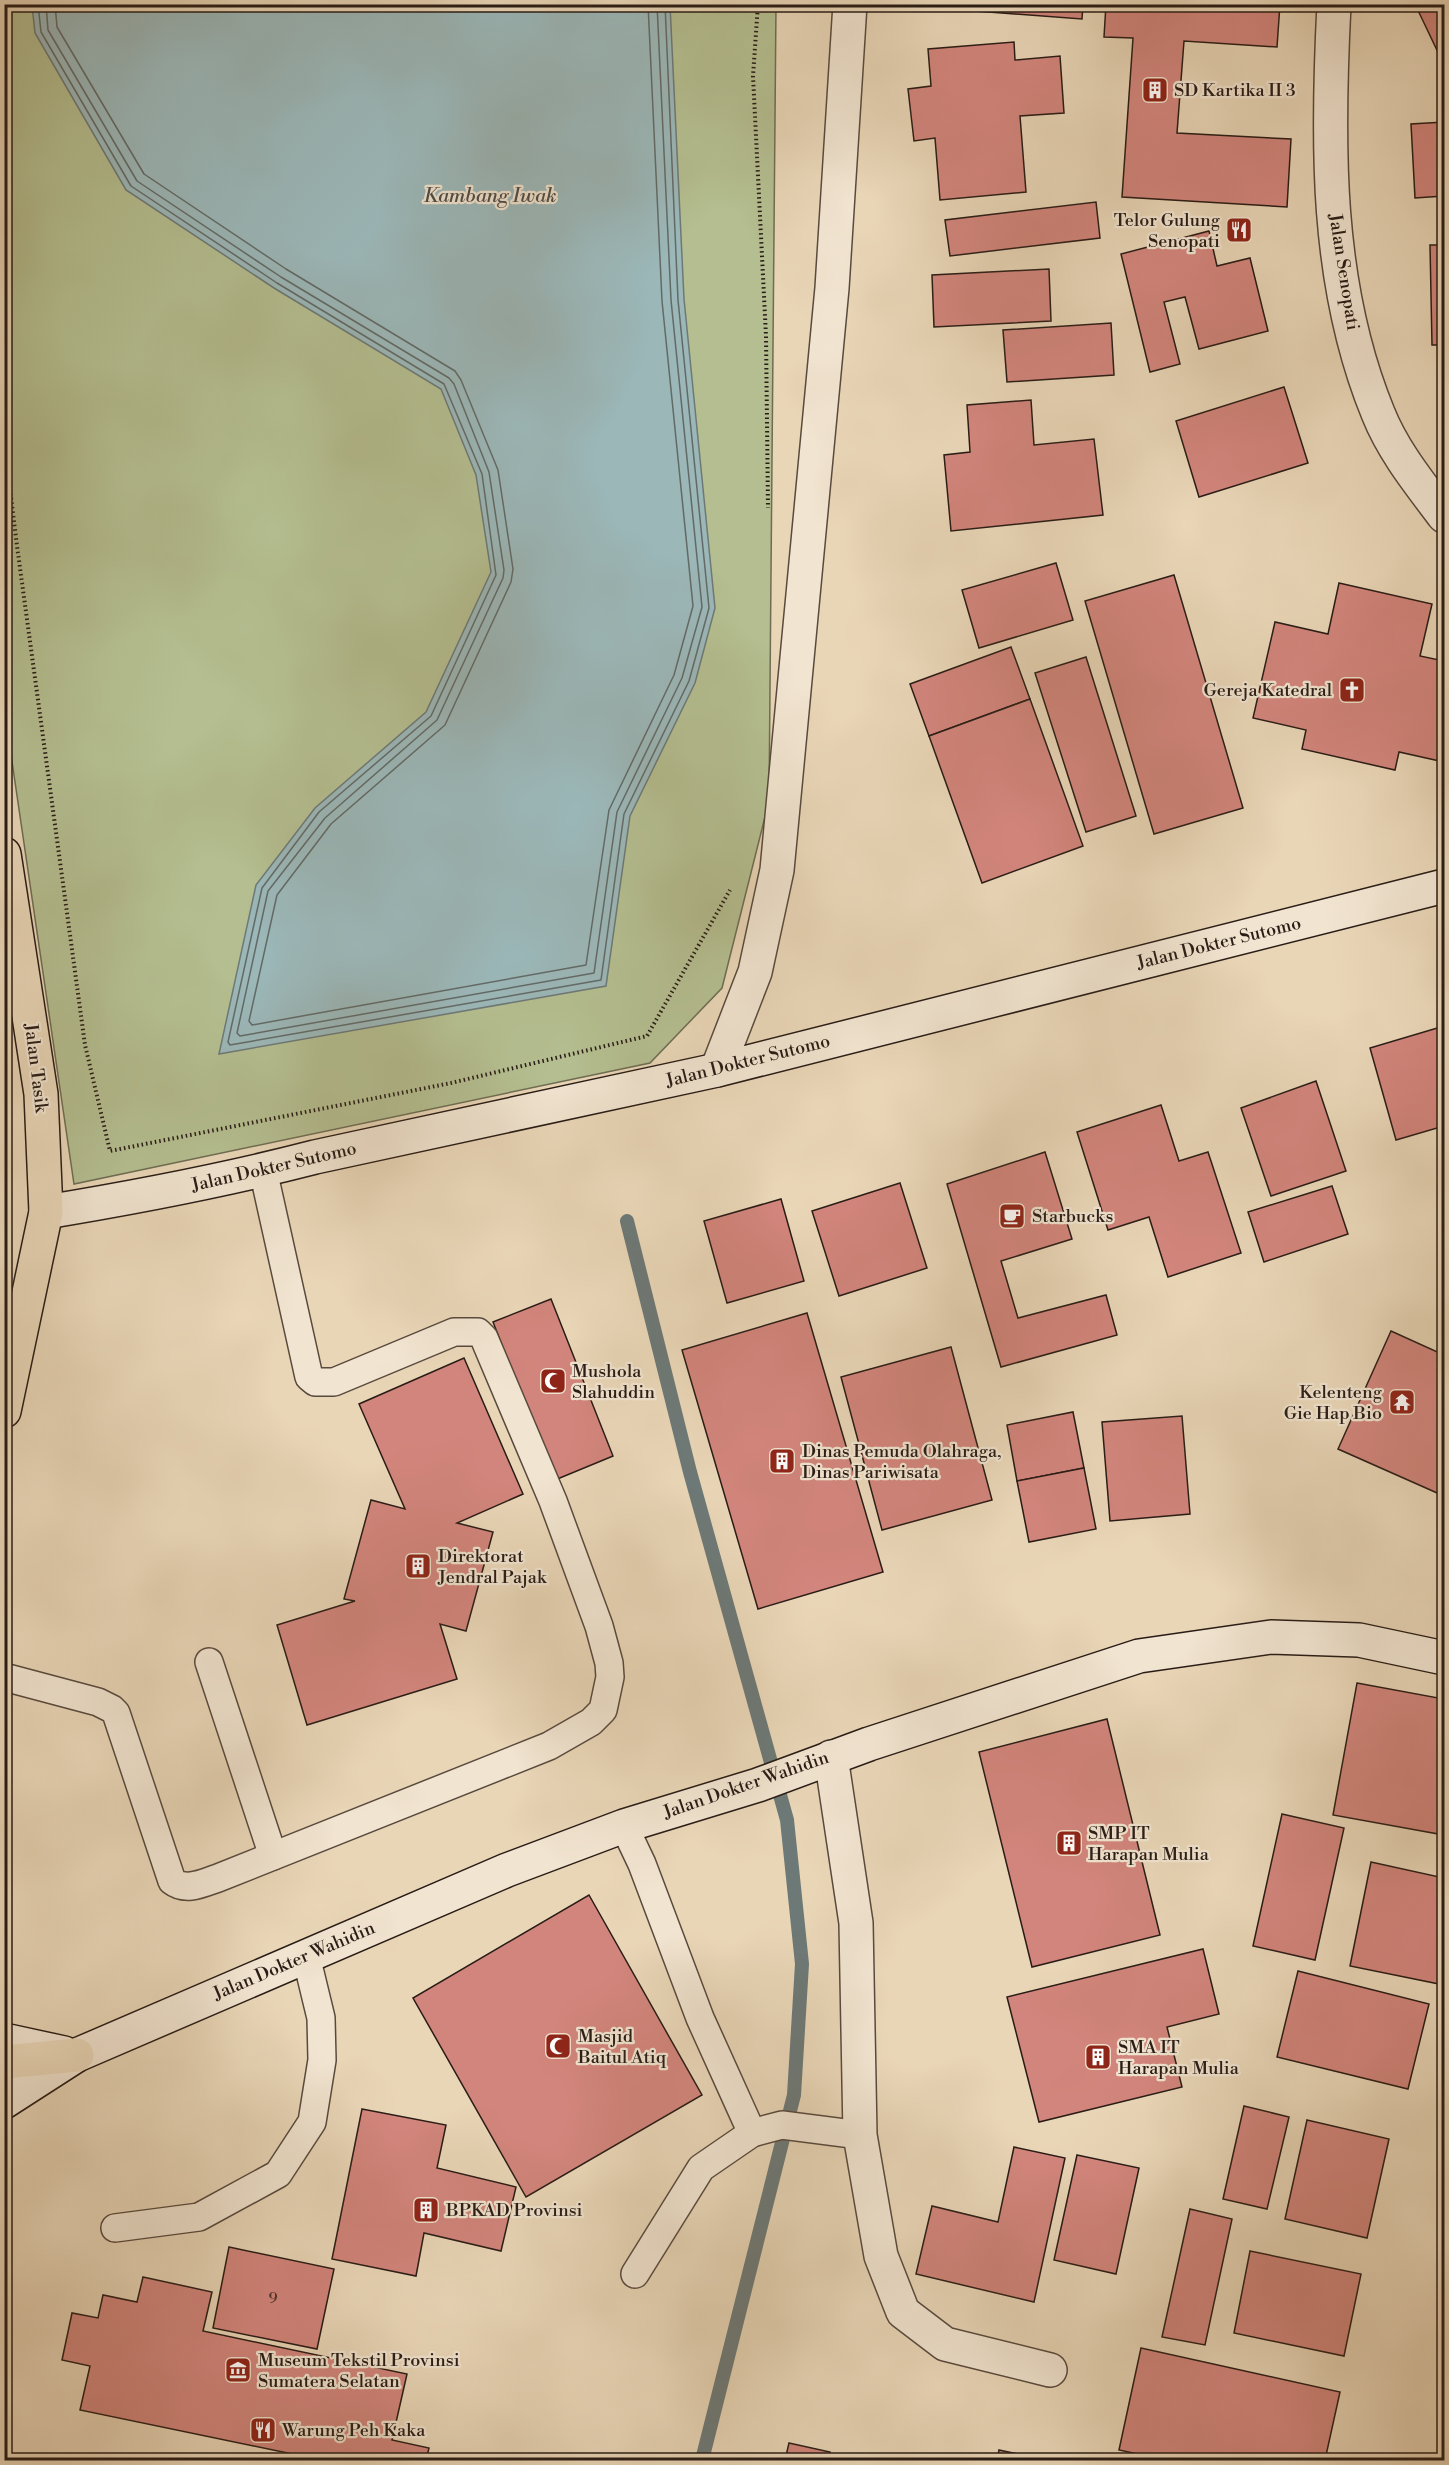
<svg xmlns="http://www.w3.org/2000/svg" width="1449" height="2465" viewBox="0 0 1449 2465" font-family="'Libre Bodoni',serif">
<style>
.green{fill:#b4be90;stroke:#6e6d53;stroke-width:1.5}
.water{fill:#9bb7b8;stroke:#6d7977;stroke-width:1.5}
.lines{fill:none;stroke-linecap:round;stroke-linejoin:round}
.shore{stroke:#626a67;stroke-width:1.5}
.stream{stroke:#6d7977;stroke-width:14}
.building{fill:#d2857c;stroke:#291c16;stroke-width:1.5}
.lane-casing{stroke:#594a3e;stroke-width:30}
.street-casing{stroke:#594a3e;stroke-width:36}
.secondary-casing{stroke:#291c16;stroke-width:36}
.primary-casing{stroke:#291c16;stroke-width:36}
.path{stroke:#291c16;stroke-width:4;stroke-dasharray:1.5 3;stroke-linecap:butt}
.lane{stroke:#f1e4d0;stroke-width:27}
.street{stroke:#f1e4d0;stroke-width:33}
.secondary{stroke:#f1e4d0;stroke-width:33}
.primary{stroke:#e9d6b7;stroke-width:33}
.labels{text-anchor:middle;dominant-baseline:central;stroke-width:4.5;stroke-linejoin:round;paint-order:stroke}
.number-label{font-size:15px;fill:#533630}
.poi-label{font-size:18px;fill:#291c16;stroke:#f1e4d0;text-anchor:start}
.street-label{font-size:18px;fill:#291c16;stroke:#f1e4d0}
.water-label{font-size:20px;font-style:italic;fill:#4b4a47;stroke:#f1e4d0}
</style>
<rect width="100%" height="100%" fill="#e9d6b7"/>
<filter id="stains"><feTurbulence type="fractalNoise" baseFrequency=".00333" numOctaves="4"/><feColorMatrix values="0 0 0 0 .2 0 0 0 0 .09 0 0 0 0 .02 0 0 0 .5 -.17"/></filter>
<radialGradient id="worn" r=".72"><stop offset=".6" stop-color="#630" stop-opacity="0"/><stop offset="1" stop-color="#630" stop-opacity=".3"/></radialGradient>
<polygon class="green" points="4,5 776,5 769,801 722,988 650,1063 74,1184 4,707"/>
<polygon class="water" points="32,5 670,5 684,299 715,608 695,683 630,816 606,986 219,1054 256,885 315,808 426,712 491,572 476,475 441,389 274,288 126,190 35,33"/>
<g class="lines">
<g class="shore">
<polyline points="38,4 41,32 131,186 277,283 444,384 482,474 496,575 431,716 319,812 262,888 228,1042 230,1045 601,980 624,814 689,681 709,608 678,300 665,4"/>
<polyline points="46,4 48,30 137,181 281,277 449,378 454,384 489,472 504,570 503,578 437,720 325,818 268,891 237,1033 240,1036 594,973 617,812 682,678 702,607 671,300 657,4"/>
<polyline points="55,4 57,27 144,174 286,269 455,371 461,380 498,470 513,569 511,582 445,725 331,824 277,895 249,1021 252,1025 586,965 609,810 674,675 693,606 662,301 648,4"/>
</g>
<polyline class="stream" points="627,1221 690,1472 787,1820 802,1964 794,2095 702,2460"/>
</g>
<g class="building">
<polygon points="977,4 1083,4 1082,19 976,11"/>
<polygon points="1106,4 1280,4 1277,47 1184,41 1177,133 1291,139 1287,207 1122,197 1133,38 1104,37"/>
<polygon points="1415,4 1444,4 1444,65"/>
<polygon points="1014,42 1015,60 1060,56 1064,113 1020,116 1026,192 940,200 935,138 914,141 908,89 931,86 928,49"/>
<polygon points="1444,122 1444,196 1415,198 1411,124"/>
<polygon points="1096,202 1100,238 950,256 945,220"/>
<polygon points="1209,231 1217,266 1250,258 1268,331 1199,349 1185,297 1164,302 1180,364 1150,372 1121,254"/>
<polygon points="1430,245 1444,245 1444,345 1432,345"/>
<polygon points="1049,269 1051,321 934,327 932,275"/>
<polygon points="1111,323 1114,375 1007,382 1003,330"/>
<polygon points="1284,387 1308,463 1199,497 1176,421"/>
<polygon points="1031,400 1034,445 1094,439 1103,515 951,531 944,455 970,452 967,405"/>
<polygon points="1056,563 1073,620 979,648 962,590"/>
<polygon points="1174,575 1243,808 1154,834 1085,601"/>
<polygon points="1339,583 1432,604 1420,656 1444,661 1444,762 1399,752 1395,770 1302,749 1306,730 1253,718 1275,622 1328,634"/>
<polygon points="1011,647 1030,699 929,736 910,684"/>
<polygon points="1086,657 1136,816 1086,832 1035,673"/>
<polygon points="1030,699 1083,846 982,883 929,736"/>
<polygon points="1444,1026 1444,1126 1396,1140 1370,1048"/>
<polygon points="1316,1081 1346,1171 1271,1196 1241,1108"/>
<polygon points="1161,1105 1179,1161 1208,1152 1241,1253 1168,1277 1149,1217 1108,1230 1077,1132"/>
<polygon points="1045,1152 1072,1239 1001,1261 1018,1318 1106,1295 1117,1335 1001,1367 947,1184"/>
<polygon points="900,1183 927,1268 839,1296 812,1211"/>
<polygon points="1332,1186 1348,1234 1264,1262 1248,1212"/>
<polygon points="781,1199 804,1281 727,1303 704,1221"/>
<polygon points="551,1299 613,1456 555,1480 493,1322"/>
<polygon points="807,1313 883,1572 758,1609 682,1350"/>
<polygon points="1391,1331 1444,1355 1444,1496 1338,1449"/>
<polygon points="951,1347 992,1500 882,1530 841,1377"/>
<polygon points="464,1358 523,1494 457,1523 493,1532 466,1631 440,1624 457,1679 307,1725 277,1625 355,1601 344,1599 371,1500 405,1509 359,1404"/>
<polygon points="1073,1412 1084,1468 1017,1481 1007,1425"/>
<polygon points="1182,1416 1190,1514 1110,1521 1102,1422"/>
<polygon points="1084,1468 1096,1529 1029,1542 1017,1481"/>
<polygon points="1357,1683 1444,1699 1444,1835 1333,1815"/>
<polygon points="1107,1719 1160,1935 1032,1967 979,1752"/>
<polygon points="1282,1814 1344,1828 1315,1960 1253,1946"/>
<polygon points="1371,1862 1444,1878 1444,1985 1350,1966"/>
<polygon points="589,1895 702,2095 526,2197 413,1998"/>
<polygon points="1203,1949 1219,2014 1167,2027 1182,2087 1039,2122 1007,1997"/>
<polygon points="1298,1971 1429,2004 1408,2089 1277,2057"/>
<polygon points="1244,2106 1289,2117 1267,2209 1223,2199"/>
<polygon points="362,2109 446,2125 437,2168 516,2187 501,2251 424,2233 416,2276 332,2259"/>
<polygon points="1307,2120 1389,2139 1367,2238 1285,2219"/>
<polygon points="1014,2147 1065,2158 1034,2302 916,2274 932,2206 998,2222"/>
<polygon points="1077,2155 1139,2168 1116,2274 1054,2260"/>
<polygon points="1190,2209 1232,2219 1205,2345 1162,2337"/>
<polygon points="229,2247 334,2269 317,2349 213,2328"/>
<polygon points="1250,2251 1361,2274 1344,2356 1234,2333"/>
<polygon points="143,2277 212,2292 203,2331 407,2374 392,2440 429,2448 426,2460 321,2460 80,2410 90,2366 62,2360 72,2313 98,2318 103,2295 137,2302"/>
<polygon points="1141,2348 1340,2392 1325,2460 1165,2460 1119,2450"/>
<polygon points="789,2443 830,2452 828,2460 785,2460"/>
<polygon points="999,2450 1047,2460 997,2460"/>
</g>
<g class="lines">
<defs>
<g id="lane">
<polyline points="209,1662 273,1856"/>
<path d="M4,1677L98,1702L112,1709L116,1713L172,1881C186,1892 203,1883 218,1878L549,1746L591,1722L603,1710L610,1677L609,1663L599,1626L553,1501L484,1338L478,1332H454L334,1382H315L309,1377L263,1170"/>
<polyline points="624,1826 642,1864 700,2018 752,2133"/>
<polyline points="115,2228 199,2217 278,2174 312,2122 322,2060 321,2018 306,1956"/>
<polyline points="635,2274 701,2168 752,2133 782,2125 860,2135"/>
</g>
<g id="street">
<path d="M1334,4C1327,141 1325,284 1378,413C1393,451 1420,484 1444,516"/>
<polyline points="717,1070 755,972 777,870 832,288 850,4"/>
<polyline points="831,1757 856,1923 860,2135 881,2256 903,2312 945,2344 1050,2370"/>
</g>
<g id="secondary">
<path d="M46,1212C137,1197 226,1180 315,1157L717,1070L1444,886"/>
<polyline points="4,2040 64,2053"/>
<polyline points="4,2102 77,2055 507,1870 624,1826 758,1785 869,1744 1139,1656 1271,1637 1359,1640 1444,1658"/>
</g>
<g id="primary">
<polyline points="4,854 41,1094 46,1212 4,1411"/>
<polyline points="4,2062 77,2055"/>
</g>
</defs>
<use href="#lane" class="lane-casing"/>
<use href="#street" class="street-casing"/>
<use href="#secondary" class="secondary-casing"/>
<use href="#primary" class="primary-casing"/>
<g class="path">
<polyline points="758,4 753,76 766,336 768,508"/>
<polyline points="4,440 17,546 85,1045 110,1151 451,1083 647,1036 730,890"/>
</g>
<use href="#lane" class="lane"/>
<use href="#street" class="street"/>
<use href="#secondary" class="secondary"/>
<use href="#primary" class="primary"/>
</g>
<defs>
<symbol id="building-square" viewBox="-11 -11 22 22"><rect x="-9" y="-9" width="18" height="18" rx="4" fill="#8f2418" stroke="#f1e4d0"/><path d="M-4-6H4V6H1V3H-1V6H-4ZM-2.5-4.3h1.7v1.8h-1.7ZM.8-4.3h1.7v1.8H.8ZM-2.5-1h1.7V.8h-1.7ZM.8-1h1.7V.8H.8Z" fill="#fff"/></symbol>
<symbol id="restaurant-square" viewBox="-11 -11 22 22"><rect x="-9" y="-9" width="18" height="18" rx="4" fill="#8f2418" stroke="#f1e4d0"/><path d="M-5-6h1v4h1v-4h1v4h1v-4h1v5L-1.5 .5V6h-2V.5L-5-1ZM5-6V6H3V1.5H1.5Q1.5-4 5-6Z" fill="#fff"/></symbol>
<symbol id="church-square" viewBox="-11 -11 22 22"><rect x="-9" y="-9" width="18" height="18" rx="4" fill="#8f2418" stroke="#f1e4d0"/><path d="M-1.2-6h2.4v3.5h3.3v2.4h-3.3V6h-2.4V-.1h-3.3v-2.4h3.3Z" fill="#fff"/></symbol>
<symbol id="cafe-square" viewBox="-11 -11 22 22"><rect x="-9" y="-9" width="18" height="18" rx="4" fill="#8f2418" stroke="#f1e4d0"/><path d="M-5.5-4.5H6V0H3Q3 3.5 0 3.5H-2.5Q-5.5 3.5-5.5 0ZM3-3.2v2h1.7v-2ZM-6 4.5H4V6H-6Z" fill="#fff"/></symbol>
<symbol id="mosque-square" viewBox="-11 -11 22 22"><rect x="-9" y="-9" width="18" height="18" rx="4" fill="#8f2418" stroke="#f1e4d0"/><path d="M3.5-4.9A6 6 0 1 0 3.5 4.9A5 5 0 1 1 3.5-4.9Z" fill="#fff"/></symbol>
<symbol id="temple-square" viewBox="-11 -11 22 22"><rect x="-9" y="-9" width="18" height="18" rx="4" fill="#8f2418" stroke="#f1e4d0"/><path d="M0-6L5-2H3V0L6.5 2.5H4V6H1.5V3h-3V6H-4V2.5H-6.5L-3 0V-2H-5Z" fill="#fff"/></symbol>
<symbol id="museum-square" viewBox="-11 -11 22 22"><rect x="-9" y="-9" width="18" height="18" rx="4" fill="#8f2418" stroke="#f1e4d0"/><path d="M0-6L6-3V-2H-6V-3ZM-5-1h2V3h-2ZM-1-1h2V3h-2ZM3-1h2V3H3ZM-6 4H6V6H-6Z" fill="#fff"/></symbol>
</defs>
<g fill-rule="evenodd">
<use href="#building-square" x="1140" y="75" width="30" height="30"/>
<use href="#restaurant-square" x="1224" y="215" width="30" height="30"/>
<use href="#church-square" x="1337" y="675" width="30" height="30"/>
<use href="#cafe-square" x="997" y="1201" width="30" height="30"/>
<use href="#mosque-square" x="538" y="1366" width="30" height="30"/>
<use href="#temple-square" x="1387" y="1387" width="30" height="30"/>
<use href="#building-square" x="767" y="1446" width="30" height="30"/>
<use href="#building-square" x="403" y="1551" width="30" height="30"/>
<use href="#building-square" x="1054" y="1828" width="30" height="30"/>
<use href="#mosque-square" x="543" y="2031" width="30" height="30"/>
<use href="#building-square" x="1083" y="2042" width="30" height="30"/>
<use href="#building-square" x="411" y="2195" width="30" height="30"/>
<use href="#museum-square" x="223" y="2355" width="30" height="30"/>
<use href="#restaurant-square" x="248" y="2415" width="30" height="30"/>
</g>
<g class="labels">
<g class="number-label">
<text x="273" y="2298">9</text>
</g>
<g class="poi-label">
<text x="1174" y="90">SD Kartika II 3</text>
<text x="1220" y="220" text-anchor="end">Telor Gulung<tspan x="1220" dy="21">Senopati</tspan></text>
<text x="1332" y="690" text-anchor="end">Gereja Katedral</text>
<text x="1032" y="1216">Starbucks</text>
<text x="572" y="1371">Mushola<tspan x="572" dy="21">Slahuddin</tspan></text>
<text x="1382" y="1392" text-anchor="end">Kelenteng<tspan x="1382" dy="21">Gie Hap Bio</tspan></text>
<text x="802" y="1451">Dinas Pemuda Olahraga,<tspan x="802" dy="21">Dinas Pariwisata</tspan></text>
<text x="438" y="1556">Direktorat<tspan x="438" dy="21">Jendral Pajak</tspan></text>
<text x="1088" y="1833">SMP IT<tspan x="1088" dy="21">Harapan Mulia</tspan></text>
<text x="578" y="2036">Masjid<tspan x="578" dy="21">Baitul Atiq</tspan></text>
<text x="1118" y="2047">SMA IT<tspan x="1118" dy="21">Harapan Mulia</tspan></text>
<text x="446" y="2210">BPKAD Provinsi</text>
<text x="258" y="2360">Museum Tekstil Provinsi<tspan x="258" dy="21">Sumatera Selatan</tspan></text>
<text x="282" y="2430">Warung Peh Kaka</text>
</g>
<g class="street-label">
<text transform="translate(1344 272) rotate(81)">Jalan Senopati</text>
<text transform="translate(1219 943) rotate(-14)">Jalan Dokter Sutomo</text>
<text transform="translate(748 1061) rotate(-14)">Jalan Dokter Sutomo</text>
<text transform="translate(36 1068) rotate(83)">Jalan Tasik</text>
<text transform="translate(274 1167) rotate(-13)">Jalan Dokter Sutomo</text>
<text transform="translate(746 1785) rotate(-19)">Jalan Dokter Wahidin</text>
<text transform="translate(294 1961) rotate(-23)">Jalan Dokter Wahidin</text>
</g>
<g class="water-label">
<text x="490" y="196">Kambang Iwak</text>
</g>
</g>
<rect width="1449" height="2465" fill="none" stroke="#e9d6b7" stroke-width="24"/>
<rect x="6" y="6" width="1437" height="2453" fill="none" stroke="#291c16" stroke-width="3"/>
<rect x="12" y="12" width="1425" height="2441" fill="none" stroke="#291c16" stroke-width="1.5"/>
<rect width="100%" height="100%" filter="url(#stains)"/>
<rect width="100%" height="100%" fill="url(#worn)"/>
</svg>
